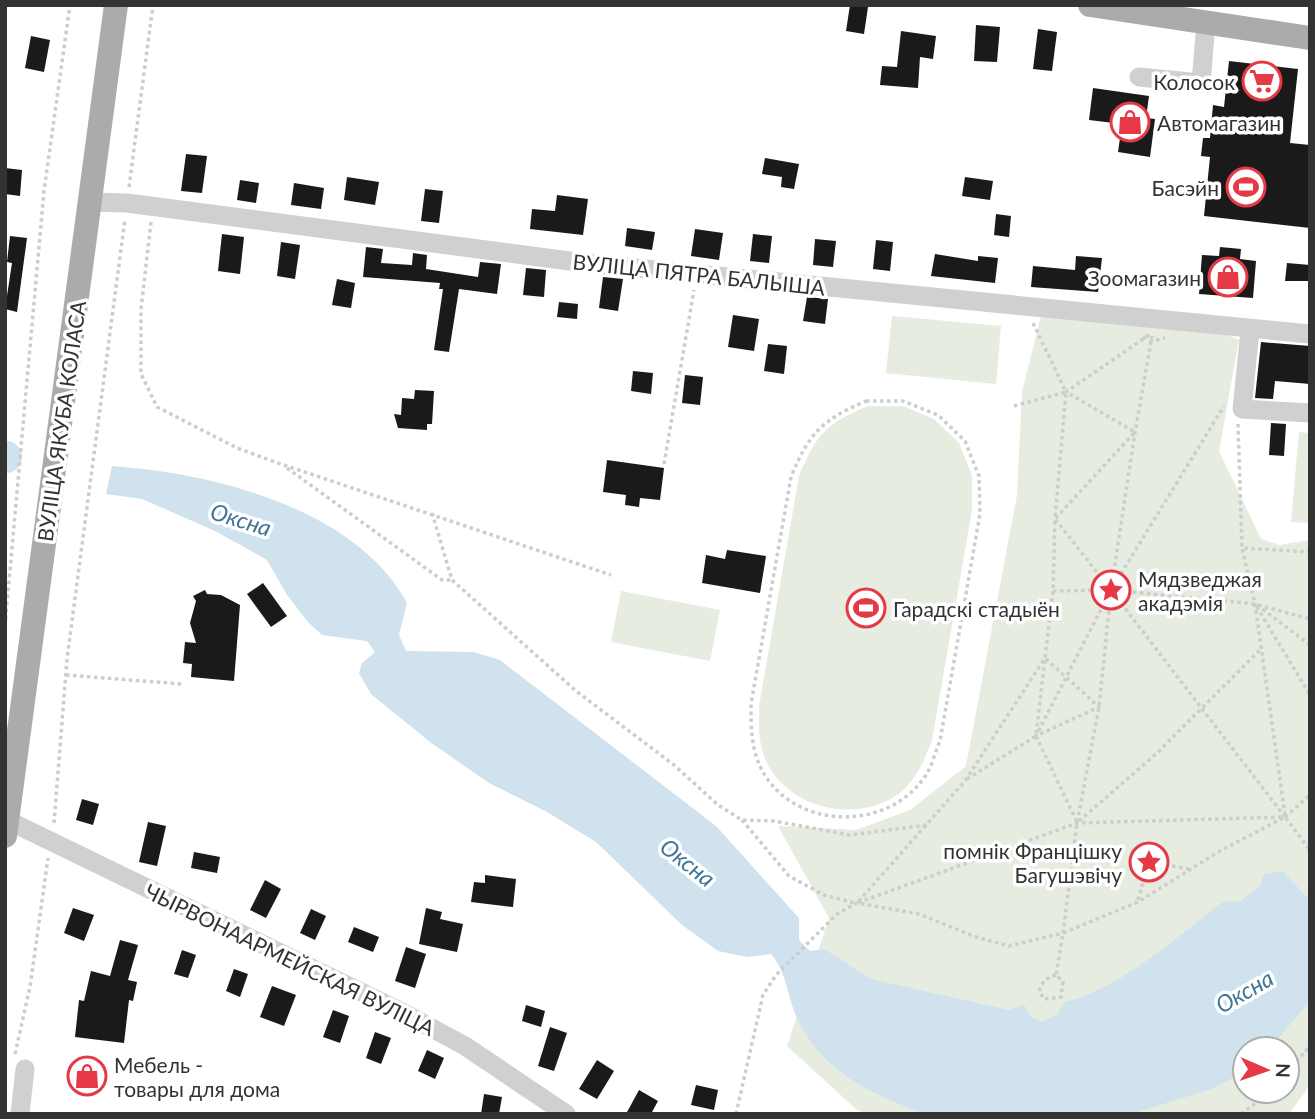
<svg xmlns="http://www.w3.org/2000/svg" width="1315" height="1119" viewBox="0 0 1315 1119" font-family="Lato,sans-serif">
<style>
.green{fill:#e6ecdf;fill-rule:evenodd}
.water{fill:#cfe2ee}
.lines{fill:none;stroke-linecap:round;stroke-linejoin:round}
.river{stroke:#cfe2ee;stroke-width:32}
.building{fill:#1a1a1a}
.path{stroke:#cdcdcd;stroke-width:3.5;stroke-dasharray:3.5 3.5;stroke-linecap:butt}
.minor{stroke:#d0d0d0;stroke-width:19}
.major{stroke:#ababab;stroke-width:24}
.labels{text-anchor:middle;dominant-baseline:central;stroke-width:7;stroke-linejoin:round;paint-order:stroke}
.poi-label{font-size:21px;fill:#333;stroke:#fff;text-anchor:end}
.street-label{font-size:21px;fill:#333;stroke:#fff}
.water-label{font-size:23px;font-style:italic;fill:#3f7597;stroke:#fff}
</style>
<rect width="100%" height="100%" fill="#fff"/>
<g class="green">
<path d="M1042,312L1228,335L1239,340L1219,451L1261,539L1279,545L1310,540V1085L1289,1114H868L857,1110L787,1046L829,918L778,826L856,830L910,810L966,766L1017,495L1022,392ZM1245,1049H1287V1091H1245Z"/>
<polygon points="892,316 1001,326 996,384 886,373"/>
<path d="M868,406H903L934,419L959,443L972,475V510L932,740C924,761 915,784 894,797C844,827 768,801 760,739C758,728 760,717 759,706L799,476C817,433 826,424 868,406Z"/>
<polygon points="1299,432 1310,433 1310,523 1291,522"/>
<polygon points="621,591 720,610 710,661 611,642"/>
</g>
<path class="water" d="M112,466C212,473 356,508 407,603L399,635L406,651L474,652L500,660L716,826L799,918V940L810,951L824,949L871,979L1008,1010L1024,1005L1031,1017L1042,1022L1058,1014L1064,1002C1116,992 1181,934 1224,901L1239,902L1260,887L1263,875L1282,871L1310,900V1001L1269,1049H1245V1071L1214,1088L1132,1114H926C874,1095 825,1074 799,1022C787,999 788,974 771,954L747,957L718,951L682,925L596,842L547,812L489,783L430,742L371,694L359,673L362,663L375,652L367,641L322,635L308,622L287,595L267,560L215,531L142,499L106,494Z"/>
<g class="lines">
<polyline class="river" points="5,457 6,457"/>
</g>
<g class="building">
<polygon points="850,5 868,7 864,34 846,31"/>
<polygon points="976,25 1000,27 997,62 974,61"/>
<polygon points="1038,29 1057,32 1052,71 1033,69"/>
<polygon points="901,31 936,36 933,59 920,57 918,88 880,85 882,66 897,67"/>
<polygon points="31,36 50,40 44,72 25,68"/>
<polygon points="1229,61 1298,69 1290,143 1310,145 1310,228 1204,216 1210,157 1201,156 1203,138 1210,138 1213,105 1224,107"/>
<polygon points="1093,88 1149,96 1146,118 1155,119 1150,157 1118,152 1122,124 1089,120"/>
<polygon points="186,154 207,156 202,193 181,191"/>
<polygon points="765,158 799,164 794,189 781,187 782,177 762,174"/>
<polygon points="5,168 22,170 20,196 5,194"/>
<polygon points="347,177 379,182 375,205 344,200"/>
<polygon points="965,177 993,181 990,200 962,196"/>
<polygon points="240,180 259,183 256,203 237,200"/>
<polygon points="294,183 324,188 321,209 291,205"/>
<polygon points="425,189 443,191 439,223 421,221"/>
<polygon points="557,195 588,199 583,235 530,229 532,209 555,211"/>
<polygon points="996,214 1011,216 1009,237 994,235"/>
<polygon points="627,228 655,232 652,250 625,246"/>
<polygon points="695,229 723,233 719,260 691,256"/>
<polygon points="222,234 244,237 240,274 218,271"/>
<polygon points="753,234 772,236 769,263 750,261"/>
<polygon points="10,236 27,238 17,312 5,309 12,263 7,262"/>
<polygon points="815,239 836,241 833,267 813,265"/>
<polygon points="876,240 893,242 890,271 873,269"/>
<polygon points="281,242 300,245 295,279 277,276"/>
<polygon points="366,247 383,249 381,263 412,265 413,253 427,255 426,269 478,277 480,262 501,264 497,294 459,289 449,352 434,350 443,289 439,289 440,283 363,277"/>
<polygon points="1220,247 1241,249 1240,259 1256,261 1253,298 1199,294 1202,255 1219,256"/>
<polygon points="935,254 978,261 978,256 998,258 995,283 931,276"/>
<polygon points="1076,256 1102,258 1098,292 1031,287 1033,266 1075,270"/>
<polygon points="1287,263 1310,265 1310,281 1285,281"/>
<polygon points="526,268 546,270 544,297 523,295"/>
<polygon points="603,277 623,279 618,311 599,308"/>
<polygon points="337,279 355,283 351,308 332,305"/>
<polygon points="807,297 828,299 825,324 803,321"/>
<polygon points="559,302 578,304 577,319 557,317"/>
<polygon points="733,315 759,319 754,351 728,347"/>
<polygon points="1261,342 1310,346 1310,384 1275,381 1273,399 1255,398"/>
<polygon points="768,344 787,346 784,374 764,371"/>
<polygon points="633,371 653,373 651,394 631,391"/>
<polygon points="685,375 703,377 700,405 682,403"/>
<polygon points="415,390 434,391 432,424 427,424 427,430 398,428 394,414 401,415 402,398 414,399"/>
<polygon points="1271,423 1286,424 1284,456 1269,455"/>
<polygon points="607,460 664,468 660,500 640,498 639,507 625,505 626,495 603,492"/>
<polygon points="727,550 766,556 760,593 702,583 706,555 725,559"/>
<polygon points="263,583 287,616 271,627 247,594"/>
<polygon points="205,590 207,594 221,595 240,605 234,681 191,677 192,664 183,663 185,642 196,643 190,623 196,601 193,596"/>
<polygon points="82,799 99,804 93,825 76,820"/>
<polygon points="148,822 166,826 157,866 139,862"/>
<polygon points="194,852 220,857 217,873 191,868"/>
<polygon points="485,875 516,879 513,907 471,902 474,882 485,883"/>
<polygon points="265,880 281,889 266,918 250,910"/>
<polygon points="73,908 94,915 84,941 64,933"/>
<polygon points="426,908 442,912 440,919 463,924 457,952 419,944"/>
<polygon points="311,909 326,916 315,940 300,933"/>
<polygon points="354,927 379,937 373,952 348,942"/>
<polygon points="120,940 138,945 128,980 137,982 133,1001 129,1000 124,1043 75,1037 79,1000 84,1001 91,971 110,976"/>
<polygon points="406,947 426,954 415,988 395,981"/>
<polygon points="182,950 196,955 188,978 174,974"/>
<polygon points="234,969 248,974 240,997 226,991"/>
<polygon points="272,986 296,995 284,1026 260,1017"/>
<polygon points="526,1005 545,1011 541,1027 522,1021"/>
<polygon points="333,1010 349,1016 340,1043 323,1037"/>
<polygon points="550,1027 567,1033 554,1071 538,1066"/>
<polygon points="375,1032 391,1038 381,1064 366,1058"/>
<polygon points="427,1050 444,1058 435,1079 418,1071"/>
<polygon points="597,1060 614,1071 597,1099 579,1089"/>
<polygon points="696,1085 718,1090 714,1110 691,1105"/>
<polygon points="639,1090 658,1101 651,1114 626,1114"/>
<polygon points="484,1094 502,1097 499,1114 481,1114"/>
</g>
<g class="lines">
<g class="path">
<polyline points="129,187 153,5"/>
<polyline points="151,222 141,309 141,374 157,407 237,448 275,462 611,575"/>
<polyline points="1033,323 1066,392"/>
<polyline points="1149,335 1066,392 1135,432 1055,519 1053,591 1045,658 965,781 857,903 1077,823 1285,817 1111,590 1255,604 1310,695"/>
<polyline points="1143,337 1153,341 1165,338"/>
<path d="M866,401H903L938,415L965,441L979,476L980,514L940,741C935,752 932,766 926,775C890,830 802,831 766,777C751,754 751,730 751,704L791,477C809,433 822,420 866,401Z"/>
<polyline points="1014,406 1066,392 1055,519 1111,590 1036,736"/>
<polyline points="1238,424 1242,548"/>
<polyline points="664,464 694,290"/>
<polyline points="287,468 442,580 452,580"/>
<polyline points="432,513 452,580 576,691 674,765 718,805 742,820 774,821 850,835 927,825"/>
<circle cx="1112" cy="587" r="12"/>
<polyline points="1053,591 1111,590 1224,406"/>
<polyline points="1257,605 1310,645"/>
<polyline points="1258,605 1310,619"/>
<polyline points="5,626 44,191 70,5"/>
<polyline points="66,675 182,684"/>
<polyline points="1036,736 1077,822"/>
<polyline points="967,779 1036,736 1045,658 1099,707 1038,735"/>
<polyline points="1285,815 1255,604 1242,548 1310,552"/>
<polyline points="1285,817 1310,795"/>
<polyline points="742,820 789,876 824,895 855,903"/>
<polyline points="1079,821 1156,754 1261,649"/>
<polyline points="54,823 67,659 125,219"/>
<polyline points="1138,900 1149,862 1189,869"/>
<path d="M1056,975C1046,978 1043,981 1039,991L1044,999L1061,997L1063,982L1056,975L1063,933L1138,902L1220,851L1285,817L1310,850"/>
<polyline points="15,1054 30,987 48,858"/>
<polyline points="1287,1072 1310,1046"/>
<polyline points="736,1114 763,995 776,975 837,914 857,903 919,914 976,937 1009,946 1063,933 1077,823 1099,707 1111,590 1135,432 1152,336"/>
<polyline points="1241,1114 1272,1091"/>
</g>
<g class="minor">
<polyline points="1139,77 1201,83 1206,23"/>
<polyline points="90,202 127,203 585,263 1310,334"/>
<polyline points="1250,330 1242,409 1310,413"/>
<polyline points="5,819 402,1012 465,1046 566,1114"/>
<polyline points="20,1114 25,1069"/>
</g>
<g class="major">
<polyline points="1090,5 1310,38"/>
<polyline points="5,836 116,5"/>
</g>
</g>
<defs>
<symbol id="supermarket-ring" viewBox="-11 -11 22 22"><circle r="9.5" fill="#fff" stroke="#e63946" stroke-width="1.5"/><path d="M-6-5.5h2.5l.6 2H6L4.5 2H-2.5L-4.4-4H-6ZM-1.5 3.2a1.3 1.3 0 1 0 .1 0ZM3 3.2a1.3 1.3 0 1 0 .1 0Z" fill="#e63946"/></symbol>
<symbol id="shop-ring" viewBox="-11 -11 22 22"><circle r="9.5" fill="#fff" stroke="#e63946" stroke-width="1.5"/><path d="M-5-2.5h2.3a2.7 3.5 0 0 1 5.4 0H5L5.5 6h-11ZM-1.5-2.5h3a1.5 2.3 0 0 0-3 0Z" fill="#e63946"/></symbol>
<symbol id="stadium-ring" viewBox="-11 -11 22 22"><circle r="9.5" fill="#fff" stroke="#e63946" stroke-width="1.5"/><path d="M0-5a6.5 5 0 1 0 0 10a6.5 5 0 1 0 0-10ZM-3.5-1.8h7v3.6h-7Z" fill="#e63946"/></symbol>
<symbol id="sight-ring" viewBox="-11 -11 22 22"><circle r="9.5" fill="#fff" stroke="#e63946" stroke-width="1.5"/><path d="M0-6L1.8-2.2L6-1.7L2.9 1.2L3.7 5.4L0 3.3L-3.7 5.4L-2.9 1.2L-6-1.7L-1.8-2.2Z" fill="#e63946"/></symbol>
</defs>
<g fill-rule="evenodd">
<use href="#supermarket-ring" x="1240" y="59" width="44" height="44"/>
<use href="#shop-ring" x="1108" y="100" width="44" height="44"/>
<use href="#stadium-ring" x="1224" y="165" width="44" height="44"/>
<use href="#shop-ring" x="1206" y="255" width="44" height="44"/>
<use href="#sight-ring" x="1089" y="568" width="44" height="44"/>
<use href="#stadium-ring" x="844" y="586" width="44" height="44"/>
<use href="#sight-ring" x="1127" y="840" width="44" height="44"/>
<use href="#shop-ring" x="65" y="1054" width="44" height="44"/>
</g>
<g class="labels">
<g class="poi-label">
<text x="1235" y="81">Колосок</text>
<text x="1157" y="122" text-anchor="start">Автомагазин</text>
<text x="1219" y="187">Басэйн</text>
<text x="1201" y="277">Зоомагазин</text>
<text x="1138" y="578" text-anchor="start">Мядзведжая<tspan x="1138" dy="24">акадэмія</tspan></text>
<text x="893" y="608" text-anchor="start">Гарадскі стадыён</text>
<text x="1122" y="850">помнік Францішку<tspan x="1122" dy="24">Багушэвічу</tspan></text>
<text x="114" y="1064" text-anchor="start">Мебель -<tspan x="114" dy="24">товары для дома</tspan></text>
</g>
<g class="street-label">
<text transform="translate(699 274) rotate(6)">ВУЛІЦА ПЯТРА БАЛЫША</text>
<text transform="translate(61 421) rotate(-82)">ВУЛІЦА ЯКУБА КОЛАСА</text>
<text transform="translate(290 959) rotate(26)">ЧЫРВОНААРМЕЙСКАЯ ВУЛІЦА</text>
</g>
<g class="water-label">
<text transform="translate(241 519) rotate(17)">Оксна</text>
<text transform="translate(688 862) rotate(38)">Оксна</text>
<text transform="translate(1244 991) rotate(-30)">Оксна</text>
</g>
</g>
<rect width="1315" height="1119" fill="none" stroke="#333333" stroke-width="14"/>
<g transform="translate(1266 1070) rotate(92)"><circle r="33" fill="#ffffff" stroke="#adadad" stroke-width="2"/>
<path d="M0-5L12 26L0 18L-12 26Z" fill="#e63946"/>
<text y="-10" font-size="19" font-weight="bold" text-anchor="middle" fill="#333333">N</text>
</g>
</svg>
